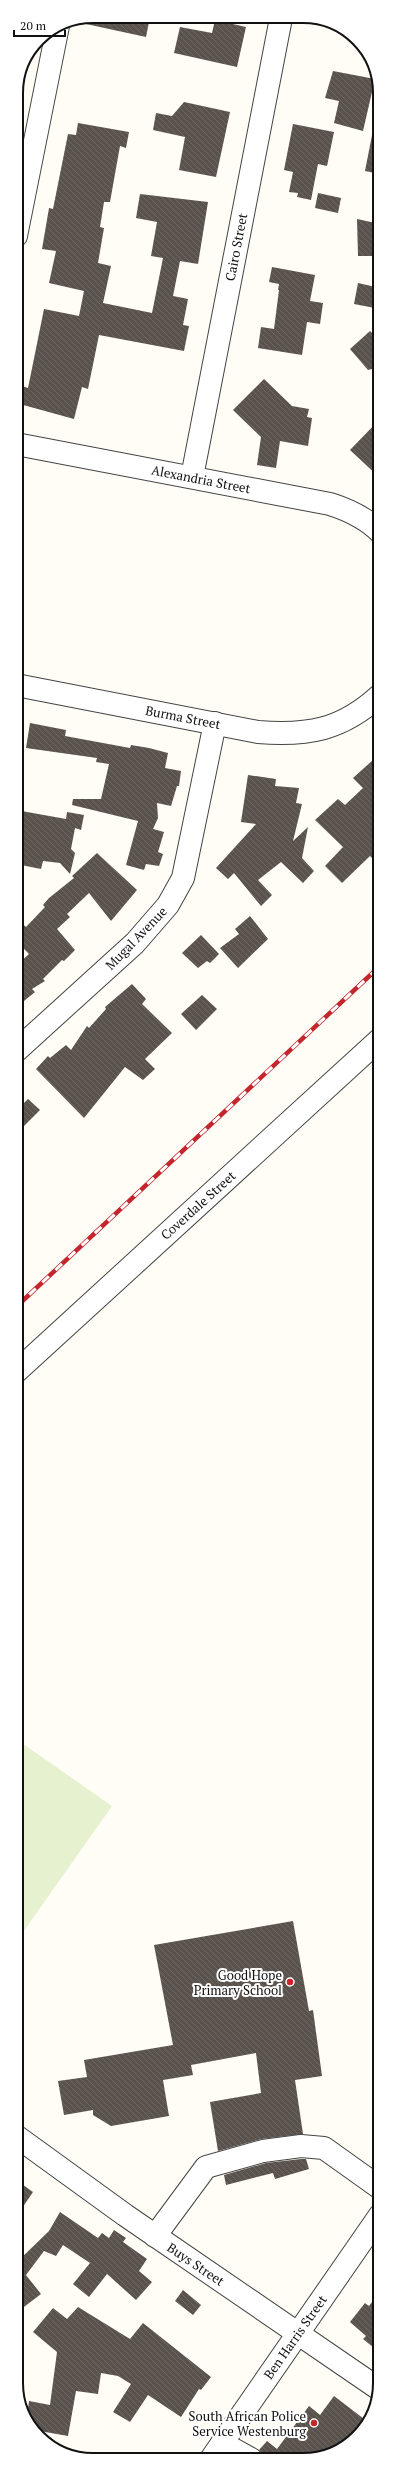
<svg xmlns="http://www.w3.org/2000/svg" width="396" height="2476" viewBox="0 0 396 2476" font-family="'PT Serif',serif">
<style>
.pitch{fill:#e6f2cf}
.building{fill:url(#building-back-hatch)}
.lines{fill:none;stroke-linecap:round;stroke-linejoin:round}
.minor-casing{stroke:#444;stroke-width:24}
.minor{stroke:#fff;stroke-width:22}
.rail-casing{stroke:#c4262e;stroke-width:4.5}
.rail{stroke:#fff;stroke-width:3;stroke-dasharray:9;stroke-linecap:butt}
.poi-dot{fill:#c4262e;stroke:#fff;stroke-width:1.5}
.labels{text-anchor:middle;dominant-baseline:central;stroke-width:4;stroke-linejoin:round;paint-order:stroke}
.street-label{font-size:13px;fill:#111;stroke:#fff}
.poi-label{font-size:13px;fill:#111;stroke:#fff;text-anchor:end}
.rim{fill:none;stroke:#111;stroke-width:2}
</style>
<defs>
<pattern id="building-back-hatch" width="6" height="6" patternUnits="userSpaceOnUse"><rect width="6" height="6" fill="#5a524d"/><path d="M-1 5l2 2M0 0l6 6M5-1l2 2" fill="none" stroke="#6d6662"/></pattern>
</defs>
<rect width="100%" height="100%" fill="#fffdf5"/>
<polygon class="pitch" points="16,1739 112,1806 16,1942"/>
<g class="building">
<polygon points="93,16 129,16 150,17 146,37 77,22 78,19"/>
<polygon points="215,20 246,27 237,67 174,53 180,27 212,33"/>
<polygon points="333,71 375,79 363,131 334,123 339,101 325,98"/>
<polygon points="184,102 230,112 216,177 179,170 185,137 153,130 156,113 172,116"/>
<polygon points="78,123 129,132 126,148 120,146 110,202 104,202 100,227 104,228 98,263 111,266 103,303 152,313 163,258 151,256 157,222 136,218 140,194 208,202 198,264 180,261 173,296 188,299 183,325 189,326 184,351 99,335 88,389 82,387 74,419 16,403 16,384 28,388 44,309 79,316 84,291 49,283 56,251 42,249 49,208 53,209 68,134 76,135"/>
<polygon points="293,124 334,132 327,166 318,164 311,200 297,197 298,193 289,192 293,172 284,170"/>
<polygon points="373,130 380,131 380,174 365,171"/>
<polygon points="318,193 341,198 338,213 315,208"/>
<polygon points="357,219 380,224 380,256 358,256"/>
<polygon points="272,267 315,275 310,301 323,303 320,324 307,322 302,355 258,348 261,327 274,329 279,290 278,290 279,284 269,282"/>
<polygon points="358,283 380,288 380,309 354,304"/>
<polygon points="370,331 380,341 380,367 368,370 350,349"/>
<polygon points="264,379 292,406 309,409 307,417 312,418 308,446 280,441 276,468 257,465 261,437 233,410"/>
<polygon points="380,419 380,478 350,450"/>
<polygon points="30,723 66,730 65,736 130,748 131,745 149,748 168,753 165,768 181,771 179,786 177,786 171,806 157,803 158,818 153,829 164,832 158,852 163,854 159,866 146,864 144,870 126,865 138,821 72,805 73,799 101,799 109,764 96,762 97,758 26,748"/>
<polygon points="374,759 380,766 380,867 370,856 342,883 325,866 343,847 315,820 338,799 345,805 363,788 353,778"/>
<polygon points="248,775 276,779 275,786 299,788 296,803 302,804 293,841 308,827 302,858 314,871 303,883 281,862 258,880 272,895 261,906 234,873 228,879 216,868 256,824 241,822"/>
<polygon points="16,810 66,819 67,812 84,815 81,830 75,828 71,849 75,853 70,874 60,863 43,861 41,869 16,864"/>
<polygon points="97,853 137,890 111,921 89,893 67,914 70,917 57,929 75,950 64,961 62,960 43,979 45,981 32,989 35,992 24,1001 16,997 16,966 29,954 16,941 16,918 26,927 45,907 43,905 49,898 74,878 72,876"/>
<polygon points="250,916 268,939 238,968 220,948 239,934 235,929"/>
<polygon points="201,935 219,954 210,963 207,961 198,968 182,953"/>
<polygon points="132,984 146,999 142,1004 172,1033 145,1059 155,1069 143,1080 125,1067 84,1118 36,1069 48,1056 50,1058 66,1045 71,1050 87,1026 89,1028 106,1009 105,1007"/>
<polygon points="202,995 217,1009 196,1030 181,1014"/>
<polygon points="28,1099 40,1110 16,1134 16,1111"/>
<polygon points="293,1921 309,2011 313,2010 322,2076 295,2080 303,2134 261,2139 218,2151 210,2102 261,2093 256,2053 191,2065 193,2075 163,2080 169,2116 111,2126 93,2115 93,2110 64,2115 58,2081 87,2077 84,2060 173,2045 154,1945"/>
<polygon points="301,2159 306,2159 309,2169 275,2179 273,2173 226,2185 224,2175 266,2163"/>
<polygon points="16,2180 33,2192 16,2217"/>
<polygon points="60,2212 98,2238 102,2233 109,2238 114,2230 126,2238 123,2242 147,2259 139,2271 152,2282 136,2300 107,2274 89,2297 73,2284 90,2263 63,2245 56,2256 44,2251 26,2275 41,2294 16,2313 16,2263 49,2231"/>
<polygon points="183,2290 201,2305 193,2315 175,2301"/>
<polygon points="380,2291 380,2347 378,2345 374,2348 363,2339 366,2336 350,2322 365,2303 369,2306"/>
<polygon points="78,2307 130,2339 143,2323 211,2377 201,2390 199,2389 181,2417 148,2395 130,2422 113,2412 131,2384 118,2376 101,2373 98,2394 76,2391 68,2436 34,2430 27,2415 29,2401 50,2405 57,2352 33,2332 53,2308 67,2319"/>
<polygon points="334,2396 368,2422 358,2437 308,2460 268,2459 262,2454 259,2450 267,2441 277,2449 309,2406 320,2415"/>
</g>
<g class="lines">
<defs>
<g id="minor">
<polyline points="16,236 58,26"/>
<path d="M16,444L330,504C349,510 366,518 380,532"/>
<polyline points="192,477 281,18"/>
<path d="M16,685L258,732C308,736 342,730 380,695"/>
<polyline points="16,1051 135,943 168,905 183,878 215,723"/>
<polyline points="16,1372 380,1039"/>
<polyline points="16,2136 125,2215 379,2389"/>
<polyline points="155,2236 206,2167 263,2151 301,2146 324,2148 380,2188"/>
<polyline points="222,2443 251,2459"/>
<polyline points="211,2459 380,2215"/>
</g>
</defs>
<use href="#minor" class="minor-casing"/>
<use href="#minor" class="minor"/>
<defs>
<polyline id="rail" points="16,1307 380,966"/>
</defs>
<use href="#rail" class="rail-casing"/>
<use href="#rail" class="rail"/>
</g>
<g class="poi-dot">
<circle cx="290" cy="1982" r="4"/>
<circle cx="314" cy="2423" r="4"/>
</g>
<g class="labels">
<g class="street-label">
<text transform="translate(236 247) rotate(-79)">Cairo Street</text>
<text transform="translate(201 479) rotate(11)">Alexandria Street</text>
<text transform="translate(183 717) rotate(11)">Burma Street</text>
<text transform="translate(136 938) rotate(-46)">Mugal Avenue</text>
<text transform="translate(198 1205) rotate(-42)">Coverdale Street</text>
<text transform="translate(196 2264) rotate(34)">Buys Street</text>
<text transform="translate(295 2337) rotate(-55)">Ben Harris Street</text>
</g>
<g class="poi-label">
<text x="282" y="1975">Good Hope<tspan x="282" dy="15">Primary School</tspan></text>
<text x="306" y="2416">South African Police<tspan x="306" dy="15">Service Westenburg</tspan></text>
</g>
</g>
<path d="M0 0H396V2476H0ZM93 23H303A70 70 0 0 1 373 93V2383A70 70 0 0 1 303 2453H93A70 70 0 0 1 23 2383V93A70 70 0 0 1 93 23Z" fill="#fff" fill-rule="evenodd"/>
<path class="rim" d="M93 23H303A70 70 0 0 1 373 93V2383A70 70 0 0 1 303 2453H93A70 70 0 0 1 23 2383V93A70 70 0 0 1 93 23Z"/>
<path d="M14 30v6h51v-6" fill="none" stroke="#111111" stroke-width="2"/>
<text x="20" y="30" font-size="12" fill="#111111" stroke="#ffffff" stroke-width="3" paint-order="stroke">20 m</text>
</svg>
